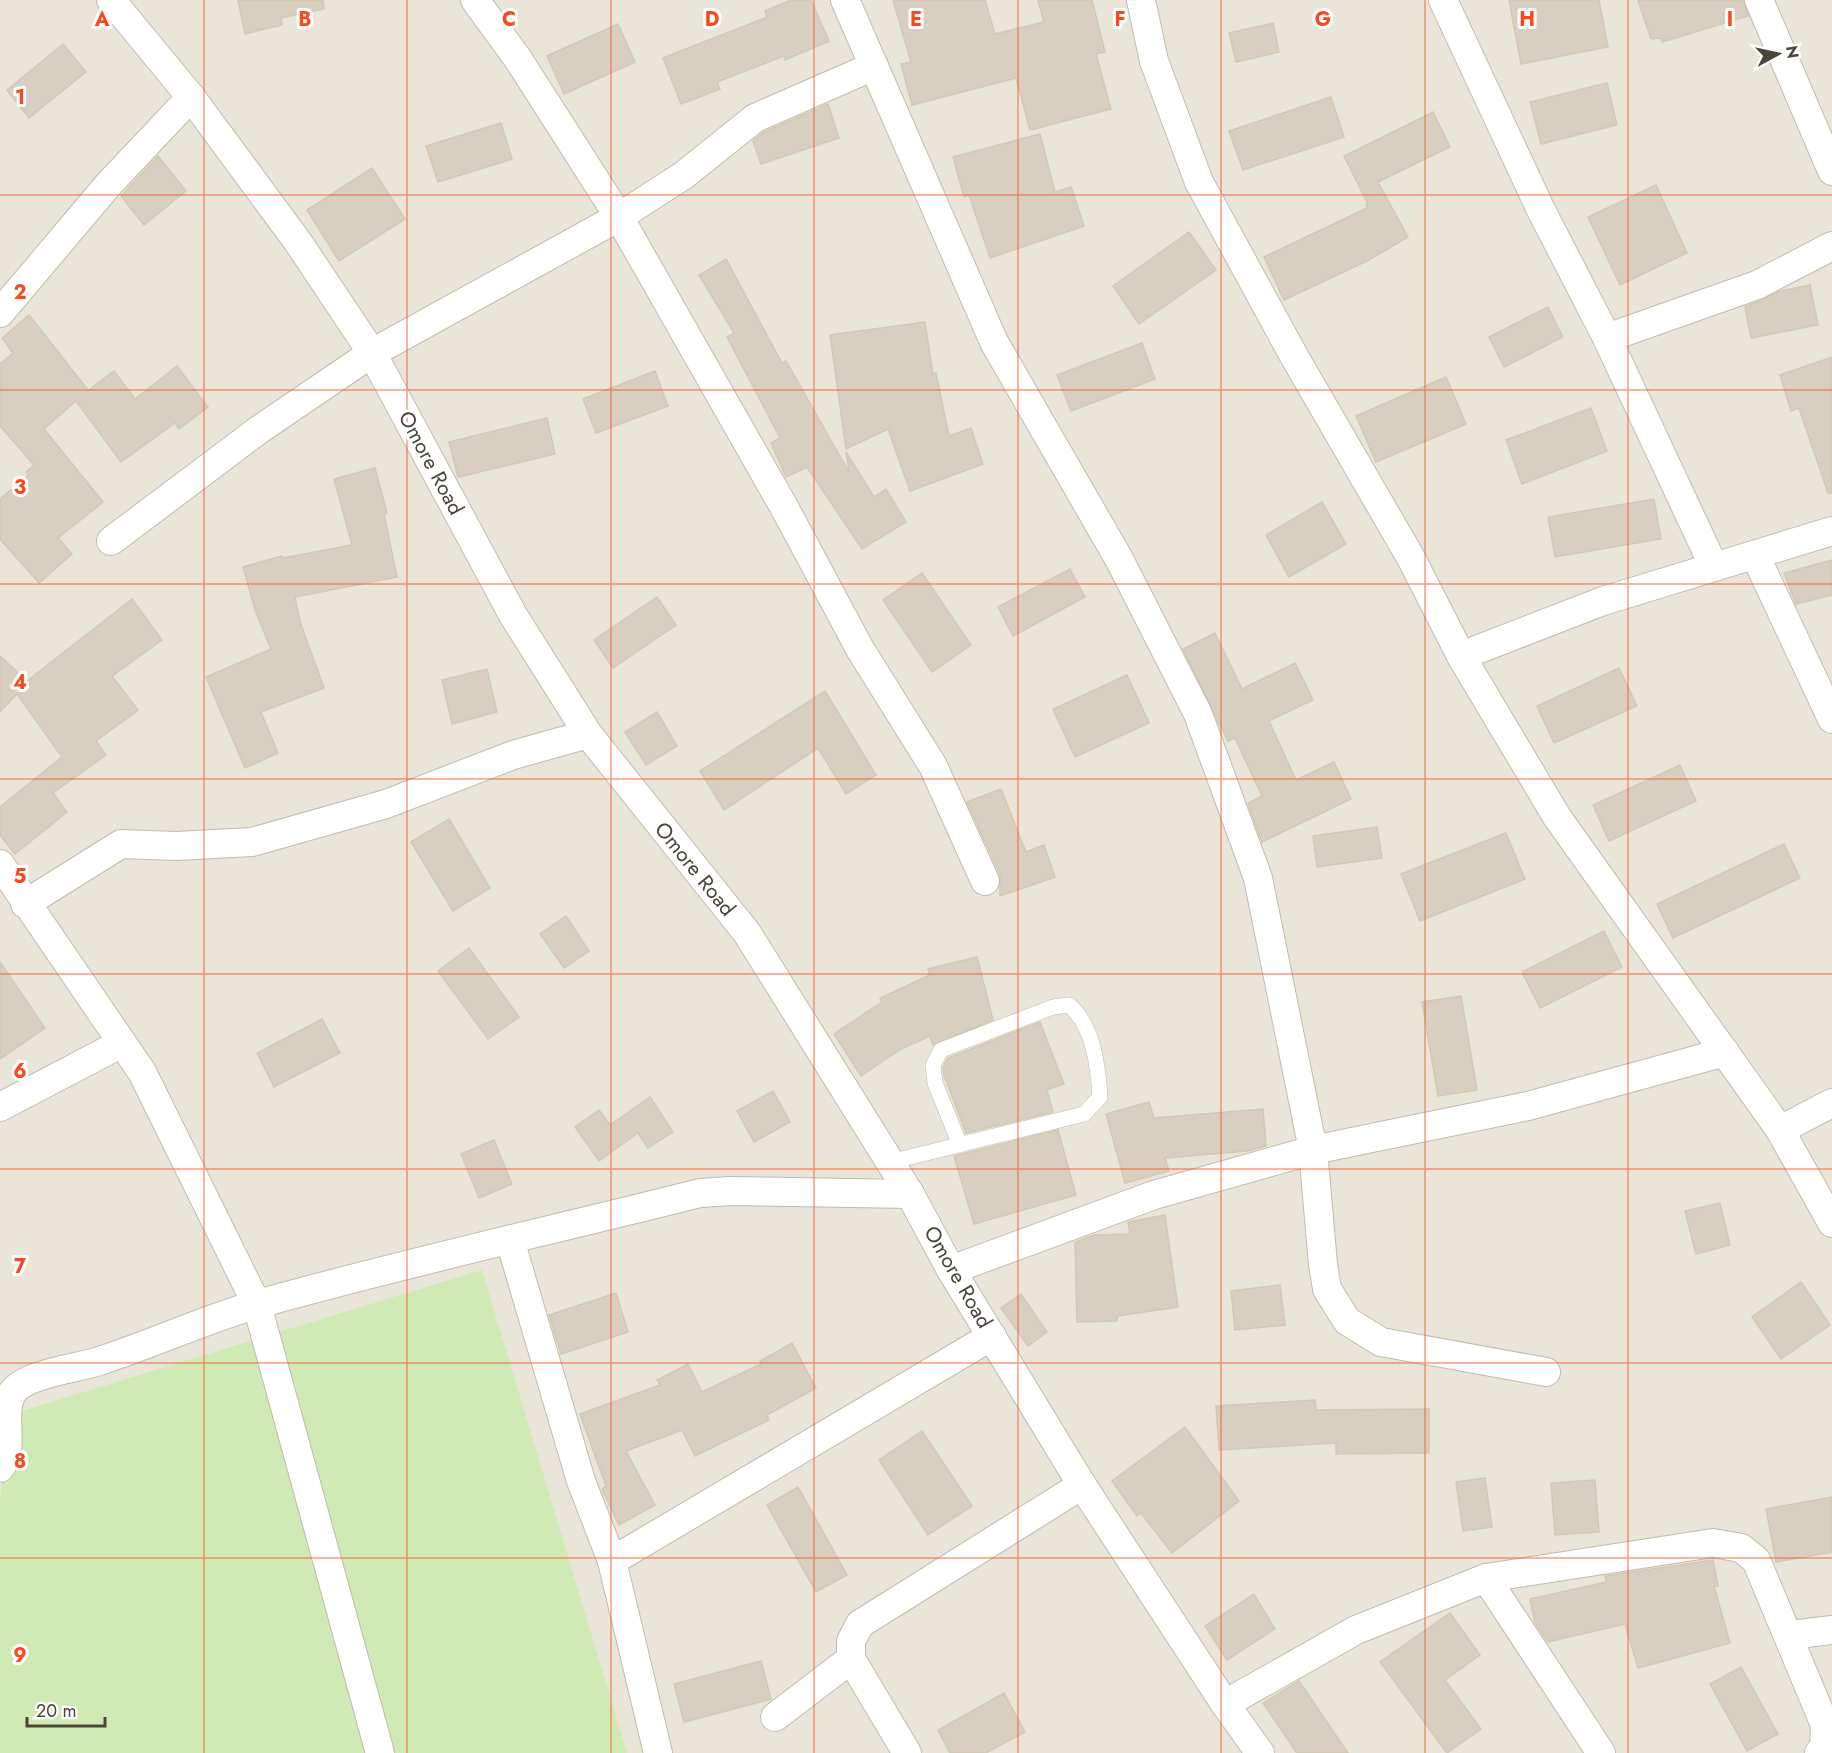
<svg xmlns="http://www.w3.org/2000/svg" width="1832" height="1753" viewBox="0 0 1832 1753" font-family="Jost,sans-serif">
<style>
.residential{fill:#eae5d9}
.green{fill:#cfeab4}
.building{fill:#d8cfc0;stroke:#d3c8b3;stroke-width:1.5}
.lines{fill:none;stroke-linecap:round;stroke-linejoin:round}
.lane-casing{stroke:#c2bbad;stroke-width:16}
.street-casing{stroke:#c2bbad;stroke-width:30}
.lane{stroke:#fff;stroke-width:15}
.street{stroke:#fff;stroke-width:28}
.grid{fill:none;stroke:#fc471c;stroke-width:1.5;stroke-opacity:0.55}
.labels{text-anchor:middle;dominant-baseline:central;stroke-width:6;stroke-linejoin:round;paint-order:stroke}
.street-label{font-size:21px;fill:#4a4439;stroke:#fff}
.grid-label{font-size:20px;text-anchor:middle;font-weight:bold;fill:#fc471c;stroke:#fff;stroke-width:6;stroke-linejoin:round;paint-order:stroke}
</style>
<rect width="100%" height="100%" fill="#f6f3eb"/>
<rect class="residential" x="0" y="0" width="1832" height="1753"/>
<polygon class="green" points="482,1270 627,1753 0,1753 0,1499 12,1414"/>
<g class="building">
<polygon points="238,0 323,0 324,9 281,18 282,25 245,34"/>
<polygon points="791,0 811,0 829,41 785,60 784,56 717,82 720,89 681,104 663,58 767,17 765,11"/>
<polygon points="893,0 985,0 995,34 1044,22 1038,0 1092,0 1105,52 1096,54 1111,109 1030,130 1016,78 912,105 901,64 911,62"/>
<polygon points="1509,0 1599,0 1608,47 1521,64"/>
<polygon points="1638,0 1743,0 1748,16 1662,42 1661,38 1651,39"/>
<polygon points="1273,23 1279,52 1236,62 1229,33"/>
<polygon points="618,24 635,62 564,94 547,56"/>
<polygon points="63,44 86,72 29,118 7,90"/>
<polygon points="1607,83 1617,125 1541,144 1530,102"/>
<polygon points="1331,97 1344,137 1243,170 1229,131"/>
<polygon points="828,104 839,138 761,164 753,141 764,132"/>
<polygon points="1433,112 1450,147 1378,182 1408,237 1369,260 1284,300 1264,257 1367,208 1366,205 1368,204 1344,156"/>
<polygon points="501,123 512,159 438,182 426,146"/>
<polygon points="1040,134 1055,192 1071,187 1084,226 990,258 969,195 964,197 953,157"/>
<polygon points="158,156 186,191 144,225 121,196"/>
<polygon points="372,168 405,219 339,261 307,210"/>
<polygon points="1656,185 1687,253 1620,285 1588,217"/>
<polygon points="1189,232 1216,270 1139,324 1113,286"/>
<polygon points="726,259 782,363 786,361 849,472 846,452 874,497 886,489 906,522 862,549 807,467 786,477 771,443 780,438 727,337 734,333 699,275"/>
<polygon points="1810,285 1818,325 1751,338 1745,307 1781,291"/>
<polygon points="1548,307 1563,337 1504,367 1489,337"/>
<polygon points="29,315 88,390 86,392 114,371 135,399 177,366 208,407 179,429 175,423 121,462 76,401 44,429 103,502 58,538 72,554 39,583 0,539 0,499 28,475 26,472 34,465 0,426 0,364 13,353 2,338"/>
<polygon points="925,322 933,374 936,373 949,436 971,428 983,464 910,491 888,429 846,449 830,335"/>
<polygon points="1142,343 1155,379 1071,411 1057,375"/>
<polygon points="1832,357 1832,493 1828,493 1799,408 1791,411 1780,375"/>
<polygon points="655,371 668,406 596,433 583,399"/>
<polygon points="1446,377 1466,424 1376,462 1356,416"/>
<polygon points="1591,408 1607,451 1522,484 1506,440"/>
<polygon points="547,418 555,454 458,477 449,442"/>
<polygon points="375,468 387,513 384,514 397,577 295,597 300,622 324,688 261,712 278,753 245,768 206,677 271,649 256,613 243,567 282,556 283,558 352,545 334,479"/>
<polygon points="1654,499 1661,539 1555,557 1548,517"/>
<polygon points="1322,502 1346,544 1289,577 1266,535"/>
<polygon points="1832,560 1832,595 1796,604 1784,573"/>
<polygon points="1070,569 1085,597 1013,636 998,607"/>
<polygon points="922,573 971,645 932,672 883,600"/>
<polygon points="657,597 676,625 613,668 594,640"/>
<polygon points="132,599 162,640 112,676 138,710 96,741 106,755 53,793 67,812 15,854 0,835 0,807 62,757 17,694 0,712 0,656 27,681"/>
<polygon points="1215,633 1242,689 1295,663 1313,700 1269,721 1296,780 1334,762 1351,799 1262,842 1248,803 1262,796 1235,738 1228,741 1183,649"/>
<polygon points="1619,668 1637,706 1554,743 1537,706"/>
<polygon points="487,669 497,712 452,724 442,680"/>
<polygon points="1127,675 1149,723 1075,757 1053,709"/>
<polygon points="825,691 876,775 846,794 818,748 724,810 700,771"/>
<polygon points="657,712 677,746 646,765 625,732"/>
<polygon points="1680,765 1696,801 1609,841 1593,805"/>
<polygon points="1001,789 1026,852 1044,845 1055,877 1000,896 1000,874 967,802"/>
<polygon points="449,819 490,888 453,911 411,842"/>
<polygon points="1377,827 1382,858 1317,867 1313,836"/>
<polygon points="1506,833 1525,879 1420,921 1401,874"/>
<polygon points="1784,844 1800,878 1673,938 1657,904"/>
<polygon points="566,916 589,951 564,968 540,934"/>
<polygon points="1604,931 1622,967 1540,1008 1522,972"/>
<polygon points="469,948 519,1017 488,1039 438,971"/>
<polygon points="977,957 993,1020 933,1045 930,1036 901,1049 861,1076 834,1034 882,1002 880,998 930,975 928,969"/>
<polygon points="0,962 45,1028 0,1059"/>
<polygon points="1461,996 1477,1090 1438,1096 1422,1002"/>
<polygon points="322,1019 340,1053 274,1087 257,1053"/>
<polygon points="1040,1022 1064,1084 1047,1090 1053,1112 966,1133 944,1075 943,1067 948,1058"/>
<polygon points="773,1091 790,1122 754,1142 737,1111"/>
<polygon points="650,1097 673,1132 648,1148 638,1133 599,1161 575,1127 599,1110 610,1125"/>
<polygon points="1149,1102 1154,1118 1263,1109 1266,1146 1248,1151 1165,1158 1169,1171 1125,1183 1106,1114"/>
<polygon points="1058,1130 1076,1195 974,1224 954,1156"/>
<polygon points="494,1140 512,1184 479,1198 461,1154"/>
<polygon points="1720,1203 1730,1245 1696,1254 1685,1211"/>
<polygon points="1165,1215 1178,1307 1117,1316 1117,1321 1077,1322 1075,1242 1094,1235 1130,1234 1128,1222"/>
<polygon points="1801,1282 1830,1325 1781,1359 1752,1317"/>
<polygon points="1280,1285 1285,1325 1235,1330 1231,1291"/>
<polygon points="616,1293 628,1332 561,1354 549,1315"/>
<polygon points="1021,1294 1047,1332 1028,1346 1001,1308"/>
<polygon points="792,1343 816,1388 767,1415 769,1420 695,1456 682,1430 626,1451 655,1505 619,1525 602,1489 606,1486 580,1414 660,1385 657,1380 688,1364 702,1392 761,1364 760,1361"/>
<polygon points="1315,1400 1316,1410 1429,1409 1429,1453 1336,1454 1336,1443 1219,1450 1216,1406"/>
<polygon points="1185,1427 1239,1501 1172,1553 1141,1513 1137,1516 1112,1481"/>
<polygon points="922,1431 972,1506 928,1535 879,1460"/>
<polygon points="1485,1478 1492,1527 1463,1531 1456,1482"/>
<polygon points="1595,1480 1599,1532 1555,1535 1551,1483"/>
<polygon points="798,1487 847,1575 816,1592 767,1505"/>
<polygon points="1832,1497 1832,1552 1776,1562 1766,1509"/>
<polygon points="1713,1560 1718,1586 1714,1586 1730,1643 1638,1668 1625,1624 1548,1642 1535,1623 1530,1599 1606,1582 1605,1576"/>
<polygon points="1254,1594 1275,1629 1227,1660 1205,1626"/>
<polygon points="1450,1613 1480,1655 1445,1680 1481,1729 1447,1753 1380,1662"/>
<polygon points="761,1661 771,1699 684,1722 674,1684"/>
<polygon points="1741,1667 1778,1734 1747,1751 1710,1684"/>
<polygon points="1299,1681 1348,1753 1297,1753 1263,1703"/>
<polygon points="1004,1693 1025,1732 986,1753 950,1753 938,1730"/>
</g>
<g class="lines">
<defs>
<path id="lane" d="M890,1162L1084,1114L1100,1097C1098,1066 1094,1027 1069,1005L1053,1007L941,1050L933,1065L935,1083L960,1145"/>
<g id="street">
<polyline points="111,0 191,97 298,242 372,353 513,615 588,734 747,933 910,1194 951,1270 1082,1485 1225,1704 1260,1753"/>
<polyline points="475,0 518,59 619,217 784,507 860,649 933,766 985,881"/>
<polyline points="845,0 994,342 1119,559 1198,714 1258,878 1313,1150 1323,1264 1327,1289 1347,1321 1381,1342 1546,1372"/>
<polyline points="1141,0 1154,61 1199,182 1294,356 1411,558 1461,656 1557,817 1780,1130 1832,1223"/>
<polyline points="1443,0 1541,210 1607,338 1714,567"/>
<polyline points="1759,0 1832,171"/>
<polyline points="0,313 108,185 191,97"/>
<polyline points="1607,338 1757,285 1832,246"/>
<polyline points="111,541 260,429 372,353 619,217 684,175 755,118 874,66"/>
<polyline points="1755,555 1832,719"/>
<polyline points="1461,656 1603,601 1832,531"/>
<polyline points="0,864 142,1072 257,1305 380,1753"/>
<polyline points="25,904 121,844 176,846 252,842 386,804 513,755 588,734"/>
<polyline points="0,1107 122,1043"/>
<polyline points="1780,1130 1832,1103"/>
<polyline points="510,1240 581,1481 612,1561 658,1753"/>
<polyline points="951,1270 1154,1195 1313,1150 1528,1106 1725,1052"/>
<path d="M0,1468C16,1447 0,1415 12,1393C25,1374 73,1369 96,1362C150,1345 203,1320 258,1304C404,1263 553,1230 700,1193L730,1191L910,1194"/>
<polyline points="612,1561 992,1336"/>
<polyline points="1486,1578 1601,1753"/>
<polyline points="1790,1635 1832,1630"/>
<polyline points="1225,1704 1356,1630 1486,1578 1713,1543 1741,1548 1756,1560 1825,1725 1824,1748 1819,1753"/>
<polyline points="775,1717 851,1659"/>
<polyline points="907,1753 851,1659 851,1641 860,1624 1082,1485"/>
</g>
</defs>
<use href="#lane" class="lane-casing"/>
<use href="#street" class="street-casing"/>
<use href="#lane" class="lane"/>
<use href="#street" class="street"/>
</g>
<path class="grid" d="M204,0V1753M407,0V1753M611,0V1753M814,0V1753M1018,0V1753M1221,0V1753M1425,0V1753M1628,0V1753M0,195H1832M0,390H1832M0,584H1832M0,779H1832M0,974H1832M0,1169H1832M0,1363H1832M0,1558H1832"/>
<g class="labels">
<g class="street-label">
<text transform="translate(431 463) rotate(62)">Omore Road</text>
<text transform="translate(695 869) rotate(51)">Omore Road</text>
<text transform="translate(958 1277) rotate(60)">Omore Road</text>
</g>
</g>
<g class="grid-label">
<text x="102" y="26">A</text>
<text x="305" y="26">B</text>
<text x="509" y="26">C</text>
<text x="712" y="26">D</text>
<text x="916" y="26">E</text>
<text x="1120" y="26">F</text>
<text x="1323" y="26">G</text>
<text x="1527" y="26">H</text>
<text x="1730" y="26">I</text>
<text x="20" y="104">1</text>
<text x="20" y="299">2</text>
<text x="20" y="494">3</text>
<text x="20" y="689">4</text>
<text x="20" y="883">5</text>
<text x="20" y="1078">6</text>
<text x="20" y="1273">7</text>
<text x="20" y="1468">8</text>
<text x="20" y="1662">9</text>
</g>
<g transform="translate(1778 54) rotate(82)" stroke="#ffffff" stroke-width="4.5" paint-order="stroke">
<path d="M0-4.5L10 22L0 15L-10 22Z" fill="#4a4439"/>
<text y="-9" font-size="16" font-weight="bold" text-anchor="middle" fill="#4a4439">N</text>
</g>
<path d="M27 1717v9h78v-9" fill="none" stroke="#4a4439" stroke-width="3"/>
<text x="36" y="1717" font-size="18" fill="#4a4439" stroke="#ffffff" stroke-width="4.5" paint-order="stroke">20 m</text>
</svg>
